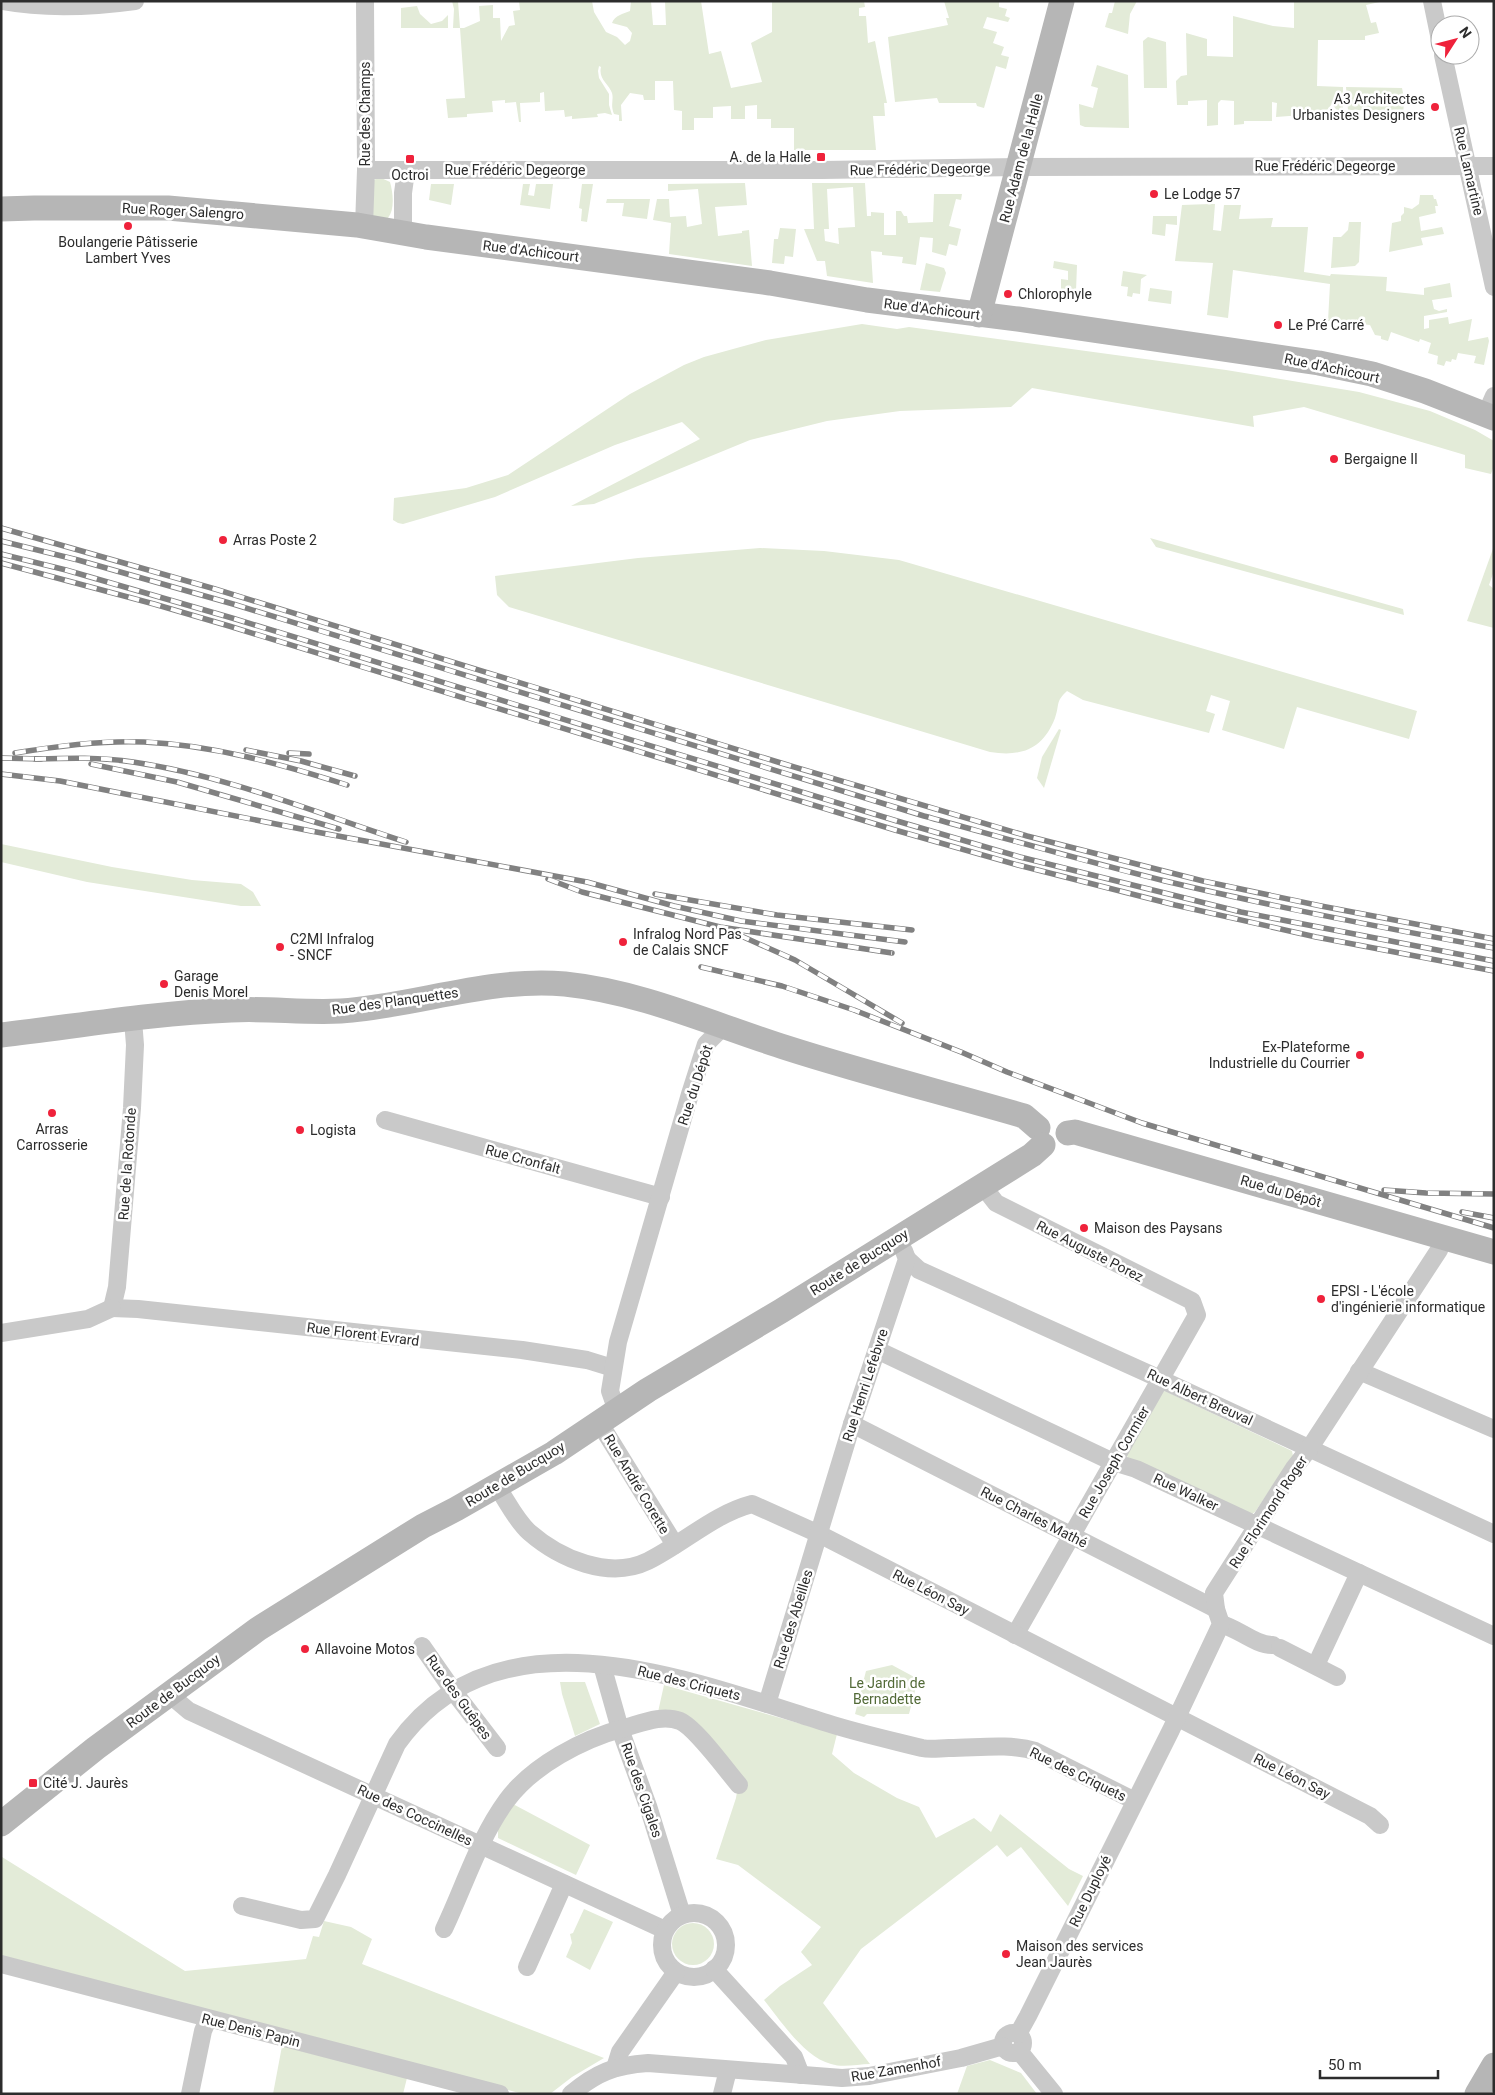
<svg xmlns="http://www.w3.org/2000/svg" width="1495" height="2095" viewBox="0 0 1495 2095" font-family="Roboto,sans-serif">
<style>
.green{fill:#e3ebd8;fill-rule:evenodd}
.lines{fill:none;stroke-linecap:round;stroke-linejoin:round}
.street{stroke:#c9c9c9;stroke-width:18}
.secondary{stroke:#b6b6b6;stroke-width:25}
.rail-casing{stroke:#818181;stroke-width:5.5}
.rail{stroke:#fff;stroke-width:4;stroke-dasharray:11;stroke-linecap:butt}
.poi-dot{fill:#ef223b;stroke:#fff;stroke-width:2}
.labels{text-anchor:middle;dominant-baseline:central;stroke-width:5;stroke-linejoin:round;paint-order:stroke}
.poi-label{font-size:14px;fill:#2c2c2c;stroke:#fff;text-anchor:start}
.street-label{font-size:14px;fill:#2c2c2c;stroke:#fff}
.park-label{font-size:14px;fill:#526a37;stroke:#fff}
</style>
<rect width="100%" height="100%" fill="#fff"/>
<g class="green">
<path d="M452,1H458L460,28H464L480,21L479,6L493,5V18H500L501,41L509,26L515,25L513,11L520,10L519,1H592L594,12L606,32L617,37L625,45L630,41L632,33L627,27L612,23C615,15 623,14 630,11L631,1H651L653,25H666L665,1H701L709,54L721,51L731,88L762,82L751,43L772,32V1H864L865,7L859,8V16H866L868,43L875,41L887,103H884L885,116H873L876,150H794V128H771V119H757V105L745,106V119H731V106L713,107V118H694V130H682V111L674,110L673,81H655V100H644L643,95L630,93L621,105L622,121H619V115L614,114C610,104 614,100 612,93C609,84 598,79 601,67L599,66L598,71L599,78L609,94V105L612,115L605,113L597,114L598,117L572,119V116L565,117L564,110L545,111L544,92L540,93V102L520,103L521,122H519L516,102L505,103V100L492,101L493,112L467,114V117L448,118L446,99L465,98L460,28H453L454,9Z"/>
<polygon points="944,1 999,1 999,7 1007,9 1005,16 1010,18 1008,22 987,17 983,28 997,32 993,43 1004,47 1001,55 1009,57 1006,69 996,66 984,108 977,106 976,103 939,103 937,98 895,102 888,37 948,25 946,18 949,18"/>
<polygon points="1115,1 1137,1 1130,14 1128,34 1105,27 1109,13 1112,13"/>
<polygon points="1294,1 1384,1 1366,5 1371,23 1376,22 1379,33 1365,36 1365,40 1318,40 1317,86 1343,87 1343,118 1332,104 1317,122 1316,114 1276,117 1277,103 1272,102 1272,121 1244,121 1244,124 1234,125 1234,101 1221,100 1218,103 1218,125 1207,126 1207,100 1188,101 1188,105 1177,105 1176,81 1181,76 1187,75 1186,33 1207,39 1207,56 1233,57 1233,16 1273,26 1294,28"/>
<polygon points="417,6 420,14 431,24 442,21 448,15 448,28 401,28 401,8"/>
<polygon points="1148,37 1166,42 1167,88 1144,88 1143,41"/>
<polygon points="1097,65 1128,75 1129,128 1085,127 1080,125 1079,104 1093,108 1098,88 1091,86"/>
<polygon points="1346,87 1402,88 1404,98 1403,119 1398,119 1398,111 1348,110"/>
<path d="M379,177L390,182C393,193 395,209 388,218H374L370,211L374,180Z"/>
<polygon points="745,183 747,205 715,207 718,236 742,233 742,231 749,230 752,266 669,254 671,223 653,220 657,199 669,199 670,217 686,216 687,227 702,224 698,189 668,191 668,184"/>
<path d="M812,183H865L867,216H871V212L884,213V235H896V211H901L904,216H907L908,223L933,222L934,194H962L961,200L956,199L949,226L961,229L957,246L949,244L946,256L932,252L933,238L920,237L916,265L902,263L903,257L882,255V252L871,251L873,283L827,276L825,261H817L804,229H814ZM853,187L855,227L838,228L839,244L825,241L824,229H829L827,189Z"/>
<polygon points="431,184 454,184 451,205 429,200"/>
<polygon points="523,184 530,184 528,195 534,196 536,184 553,184 550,209 520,205"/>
<polygon points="582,184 593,184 587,222 581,221 582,209 579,208"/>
<polygon points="1420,195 1433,195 1434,199 1436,199 1438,206 1435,206 1436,213 1419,217 1421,231 1442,227 1444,234 1421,238 1423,245 1389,252 1392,223 1401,221 1401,216 1404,213 1404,207 1412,209 1419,204"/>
<polygon points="607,199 650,199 647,219 622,216 624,203 606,203"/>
<polygon points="1210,204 1215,204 1213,230 1221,231 1224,205 1241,205 1239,219 1273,218 1271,227 1308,227 1304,272 1330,276 1331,274 1387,277 1386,291 1424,295 1424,288 1450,283 1452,297 1432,300 1434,309 1439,311 1447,309 1447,312 1424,316 1424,329 1429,328 1429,320 1448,317 1449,324 1472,319 1468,341 1488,337 1489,341 1484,365 1474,363 1476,356 1458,353 1456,360 1452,359 1451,362 1446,361 1444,366 1437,364 1438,356 1428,353 1431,343 1420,339 1419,342 1391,332 1388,341 1381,339 1381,336 1375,335 1370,325 1328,321 1330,284 1233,270 1228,318 1207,315 1213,263 1175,261 1182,205"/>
<polygon points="1153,216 1177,216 1177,225 1166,224 1165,236 1152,234"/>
<polygon points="1349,222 1361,222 1359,262 1355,266 1331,268 1333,237 1341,237 1348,230"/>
<polygon points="780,228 796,229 793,257 785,256 784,264 772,263 774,239 778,239"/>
<polygon points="1054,261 1077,265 1076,291 1061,289 1061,279 1068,280 1068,271 1053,268"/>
<polygon points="926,263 944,268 946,273 940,292 920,290"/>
<polygon points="1123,271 1147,275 1141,279 1140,294 1133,293 1132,297 1127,296 1128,287 1121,286"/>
<polygon points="1150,288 1172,291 1171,304 1148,301"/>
<polygon points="862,324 897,329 909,327 1226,370 1359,392 1430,411 1475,430 1494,441 1494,466 1491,474 1465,468 1465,455 1304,407 1253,416 1254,427 1032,388 1011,407 900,411 827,421 750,440 594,504 571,506 700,439 682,422 615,445 495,497 403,524 398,523 393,520 394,498 466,488 508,475 630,394 684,365 704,357 766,340"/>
<polygon points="1150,538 1403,609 1404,615 1156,547"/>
<polygon points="1494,546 1494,571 1489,585 1494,589 1494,628 1467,621"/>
<path d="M760,548L824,551L899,560L1417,711L1409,739L1297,707L1284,749L1222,730L1230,701L1211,695L1206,711L1215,714L1209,733L1083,700L1067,691C1055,702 1060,704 1055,718C1043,749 1022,757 990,752L509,607L497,595L495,576L638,558Z"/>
<polygon points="1059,729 1061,730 1044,788 1037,778 1042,757"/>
<polygon points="1,844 112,867 192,880 241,884 253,892 261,906 241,906 87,882 1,862"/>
<polygon points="1165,1391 1292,1451 1293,1456 1255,1512 1252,1514 1128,1458 1126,1454 1161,1392"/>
<polygon points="892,1665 918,1679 909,1714 867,1714 864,1717 855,1714 866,1671"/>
<polygon points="560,1682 585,1682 600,1724 575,1736 562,1694"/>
<path d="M664,1685L837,1734L832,1754L854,1773L897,1798L919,1807L936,1838L974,1818L991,1832L1000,1814L1069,1869L1083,1876L1068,1906L1021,1847L1007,1857L997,1845L861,1949L823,2003L870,2064C858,2064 843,2068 831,2064C804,2057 781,2021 764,2000L780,1986L812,1965L801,1952L821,1927L738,1865L716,1859L736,1798L738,1785L692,1731L658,1712Z"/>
<polygon points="511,1803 590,1845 576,1875 498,1838 498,1827"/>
<polygon points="2,1857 185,1971 306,1959 313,1936 319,1937 324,1921 351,1927 372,1939 362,1964 604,2058 572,2077 550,2094 523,2094 1,1956"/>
<polygon points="584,1909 613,1922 590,1970 566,1957 572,1943 570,1934 573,1933"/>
<circle cx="693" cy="1944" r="21"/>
<polygon points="282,2046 407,2078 403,2094 273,2094"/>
<polygon points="990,2060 1021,2073 1037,2094 957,2094 967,2066"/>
</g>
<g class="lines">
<g class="street">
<path d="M2,1C46,9 91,7 135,1"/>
<polyline points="1432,1 1440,40"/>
<polyline points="1443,55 1494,287"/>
<polyline points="366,170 822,170 1018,167 1494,166"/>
<polyline points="364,226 366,170 365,1"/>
<polyline points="403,232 403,193 406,171"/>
<polyline points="1486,414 1494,396"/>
<polyline points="385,1120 661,1197"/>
<polyline points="982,1185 996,1203 1192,1301 1197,1315 1015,1635"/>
<polyline points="907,1259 919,1270 1147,1373 1494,1534"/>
<polyline points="112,1308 138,1309 522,1350 587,1360 613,1368"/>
<polyline points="112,1308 117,1287 132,1108 135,1045 133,1020"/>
<polyline points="1,1333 88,1319 112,1308"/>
<polyline points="877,1350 1113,1462 1136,1469 1494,1636"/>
<polyline points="1359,1371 1494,1429"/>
<polyline points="617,1411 610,1391 618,1342 690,1094 706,1044 724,1026"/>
<polyline points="599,1422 675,1545"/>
<polyline points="852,1424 1216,1609"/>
<path d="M496,1485C507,1501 515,1519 529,1532C560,1559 609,1580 648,1561C684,1543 714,1514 752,1504L819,1534L1370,1816L1380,1825"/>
<path d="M1221,1624C1239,1629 1255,1645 1273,1645"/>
<polyline points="422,1646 454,1692 497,1748"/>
<polyline points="1280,1648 1337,1677"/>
<polyline points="602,1665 620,1729 648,1806 682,1915"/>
<polyline points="1316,1665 1359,1573"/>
<polyline points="171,1693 176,1700 189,1711 665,1930"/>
<polyline points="767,1704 852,1424 907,1259 904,1251"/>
<path d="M242,1906L301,1920L315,1919L337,1875L397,1744C499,1601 693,1682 827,1723C858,1733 890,1740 922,1748C931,1750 940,1748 949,1748C977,1748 1008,1743 1035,1751L1135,1801"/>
<circle cx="694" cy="1945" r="32"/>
<path d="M444,1929C464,1887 479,1838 507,1800C533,1765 583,1739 624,1728C642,1723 662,1714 680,1721C696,1728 726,1770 739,1785"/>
<polyline points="1,1964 500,2094"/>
<polyline points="527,1967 564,1884"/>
<polyline points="714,1969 794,2057 801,2075"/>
<circle cx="1013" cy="2043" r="10"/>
<polyline points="1018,2034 1028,2016 1171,1730 1221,1624 1216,1609 1214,1593 1294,1468 1309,1449 1439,1250 1444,1238"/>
<polyline points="1019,2051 1054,2094"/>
<polyline points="615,2068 620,2052 676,1972"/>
<polyline points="190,2094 203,2031 208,2019"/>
<path d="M571,2094C596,2073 615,2065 648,2063L842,2078L869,2076L961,2058L1003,2046"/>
<polyline points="722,2094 728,2070"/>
</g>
<g class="secondary">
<polyline points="1,209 34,208 168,208 357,225 426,237 770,283 867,300 1018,319 1319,363 1372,374 1425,391 1494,418"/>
<polyline points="979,315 1062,1"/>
<path d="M1,1035C78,1026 154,1013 231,1010C268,1008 304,1013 341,1011C415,1006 490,977 565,984C642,992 714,1025 787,1048C865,1073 945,1093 1024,1116L1038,1128"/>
<polyline points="1068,1133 1075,1132 1494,1252"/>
<polyline points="1,1824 96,1748 258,1629 423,1526 456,1509 554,1453 648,1390 781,1311 1032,1155 1043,1145"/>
<polyline points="1477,2094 1494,2065"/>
</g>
<defs>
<g id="rail">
<polyline points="1,528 215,589 781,763 1027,836 1203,881 1321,906 1494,939"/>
<path d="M1,541L78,560L233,604L924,816C1004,838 1084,861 1165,881C1274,907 1384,928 1494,948"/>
<polyline points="1,554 66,570 232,618 897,821 1020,857 1241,912 1494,961"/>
<polyline points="1,563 154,604 229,626 895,830 1018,865 1175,905 1316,937 1494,971"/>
<polyline points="246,750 301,761 355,776"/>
<path d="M15,753C57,746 101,740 144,742C213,745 281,764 347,785"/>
<polyline points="289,753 309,754"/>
<polyline points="1,758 41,759"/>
<path d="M35,759C68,758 101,757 133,762C228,776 316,813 406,842"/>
<polyline points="91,764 177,782 339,829"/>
<polyline points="1,774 60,781 311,831 587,882 674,906 741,921 905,942"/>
<polyline points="548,879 582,892 720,927 892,953"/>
<polyline points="655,894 777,915 912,930"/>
<polyline points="739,935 795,960 902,1023"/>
<polyline points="701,967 782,986 854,1010 961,1052 1007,1072 1142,1123 1494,1228"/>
<polyline points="1384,1190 1426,1193 1494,1194"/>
<polyline points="1462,1212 1494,1218"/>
</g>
</defs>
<use href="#rail" class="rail-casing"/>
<use href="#rail" class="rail"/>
</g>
<g class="poi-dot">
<circle cx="1435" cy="107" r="5"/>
<rect x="816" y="152" width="10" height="10" rx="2.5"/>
<rect x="405" y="154" width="10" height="10" rx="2.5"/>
<circle cx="1154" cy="194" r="5"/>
<circle cx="128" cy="226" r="5"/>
<circle cx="1008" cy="294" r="5"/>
<circle cx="1278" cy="325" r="5"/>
<circle cx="1334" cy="459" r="5"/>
<circle cx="223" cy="540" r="5"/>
<circle cx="623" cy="942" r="5"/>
<circle cx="280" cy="947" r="5"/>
<circle cx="164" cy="984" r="5"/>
<circle cx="1360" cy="1055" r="5"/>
<circle cx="52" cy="1113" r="5"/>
<circle cx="300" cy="1130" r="5"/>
<circle cx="1084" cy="1228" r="5"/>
<circle cx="1321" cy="1299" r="5"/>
<circle cx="305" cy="1649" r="5"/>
<rect x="28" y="1778" width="10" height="10" rx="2.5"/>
<circle cx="1006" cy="1954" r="5"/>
</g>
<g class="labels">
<g class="poi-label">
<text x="1425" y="99" text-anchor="end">A3 Architectes<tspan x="1425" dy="16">Urbanistes Designers</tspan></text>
<text x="811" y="157" text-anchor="end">A. de la Halle</text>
<text x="410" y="175" text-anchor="middle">Octroi</text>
<text x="1164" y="194">Le Lodge 57</text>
<text x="128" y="242" text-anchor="middle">Boulangerie Pâtisserie<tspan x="128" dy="16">Lambert Yves</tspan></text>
<text x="1018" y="294">Chlorophyle</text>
<text x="1288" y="325">Le Pré Carré</text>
<text x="1344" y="459">Bergaigne II</text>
<text x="233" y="540">Arras Poste 2</text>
<text x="633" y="934">Infralog Nord Pas<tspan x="633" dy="16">de Calais SNCF</tspan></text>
<text x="290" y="939">C2MI Infralog<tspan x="290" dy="16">- SNCF</tspan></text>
<text x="174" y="976">Garage<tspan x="174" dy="16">Denis Morel</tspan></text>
<text x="1350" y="1047" text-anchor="end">Ex-Plateforme<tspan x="1350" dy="16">Industrielle du Courrier</tspan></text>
<text x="52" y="1129" text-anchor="middle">Arras<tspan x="52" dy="16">Carrosserie</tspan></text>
<text x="310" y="1130">Logista</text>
<text x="1094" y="1228">Maison des Paysans</text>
<text x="1331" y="1291">EPSI - L'école<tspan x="1331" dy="16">d'ingénierie informatique</tspan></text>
<text x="315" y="1649">Allavoine Motos</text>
<text x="43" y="1783">Cité J. Jaurès</text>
<text x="1016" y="1946">Maison des services<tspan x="1016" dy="16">Jean Jaurès</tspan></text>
</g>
<g class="street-label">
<text transform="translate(365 114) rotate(-90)">Rue des Champs</text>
<text transform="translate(1021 158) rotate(-75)">Rue Adam de la Halle</text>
<text x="1325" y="166">Rue Frédéric Degeorge</text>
<text transform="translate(920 169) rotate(-1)">Rue Frédéric Degeorge</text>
<text x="515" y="170">Rue Frédéric Degeorge</text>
<text transform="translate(1469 171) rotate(77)">Rue Lamartine</text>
<text transform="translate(183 211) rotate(3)">Rue Roger Salengro</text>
<text transform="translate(531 251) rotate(7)">Rue d'Achicourt</text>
<text transform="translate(932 309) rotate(7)">Rue d'Achicourt</text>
<text transform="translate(1332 368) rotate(12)">Rue d'Achicourt</text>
<text transform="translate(395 1001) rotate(-8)">Rue des Planquettes</text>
<text transform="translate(695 1085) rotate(-72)">Rue du Dépôt</text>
<text transform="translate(523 1159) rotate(15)">Rue Cronfalt</text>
<text transform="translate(127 1164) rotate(-86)">Rue de la Rotonde</text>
<text transform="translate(1281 1191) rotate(16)">Rue du Dépôt</text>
<text transform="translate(1090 1251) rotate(27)">Rue Auguste Porez</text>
<text transform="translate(859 1262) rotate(-32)">Route de Bucquoy</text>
<text transform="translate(363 1334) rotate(7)">Rue Florent Evrard</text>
<text transform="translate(865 1385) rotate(-72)">Rue Henri Lefebvre</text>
<text transform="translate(1200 1397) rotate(25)">Rue Albert Breuval</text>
<text transform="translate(1114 1462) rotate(-60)">Rue Joseph Cormier</text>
<text transform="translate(515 1474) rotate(-31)">Route de Bucquoy</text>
<text transform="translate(637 1484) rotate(59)">Rue André Corette</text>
<text transform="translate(1186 1492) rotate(25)">Rue Walker</text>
<text transform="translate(1268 1512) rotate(-57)">Rue Florimond Roger</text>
<text transform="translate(1034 1517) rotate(27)">Rue Charles Mathé</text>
<text transform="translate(931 1592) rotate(27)">Rue Léon Say</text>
<text transform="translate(793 1619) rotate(-73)">Rue des Abeilles</text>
<text transform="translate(689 1683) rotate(14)">Rue des Criquets</text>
<text transform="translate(173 1691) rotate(-37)">Route de Bucquoy</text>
<text transform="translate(459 1697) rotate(54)">Rue des Guêpes</text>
<text transform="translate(1078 1774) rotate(26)">Rue des Criquets</text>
<text transform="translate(1292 1776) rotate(27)">Rue Léon Say</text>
<text transform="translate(642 1790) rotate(71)">Rue des Cigales</text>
<text transform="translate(415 1815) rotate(25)">Rue des Coccinelles</text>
<text transform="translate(1090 1891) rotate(-64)">Rue Duployé</text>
<text transform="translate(251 2030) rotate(14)">Rue Denis Papin</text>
<text transform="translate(896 2069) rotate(-10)">Rue Zamenhof</text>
</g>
<g class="park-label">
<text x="887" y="1683">Le Jardin de<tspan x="887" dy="16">Bernadette</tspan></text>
</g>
</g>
<rect width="1495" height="2095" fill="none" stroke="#2c2c2c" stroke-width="5"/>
<g transform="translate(1455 40) rotate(54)"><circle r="24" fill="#ffffff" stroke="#ababab"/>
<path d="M0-4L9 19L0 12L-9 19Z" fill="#ef223b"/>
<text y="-8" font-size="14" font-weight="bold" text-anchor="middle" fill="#2c2c2c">N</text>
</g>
<path d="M1320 2070v8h118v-8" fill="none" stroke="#2c2c2c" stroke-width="2.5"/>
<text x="1328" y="2070" font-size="15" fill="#2c2c2c" stroke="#ffffff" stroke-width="4" paint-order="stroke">50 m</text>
</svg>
